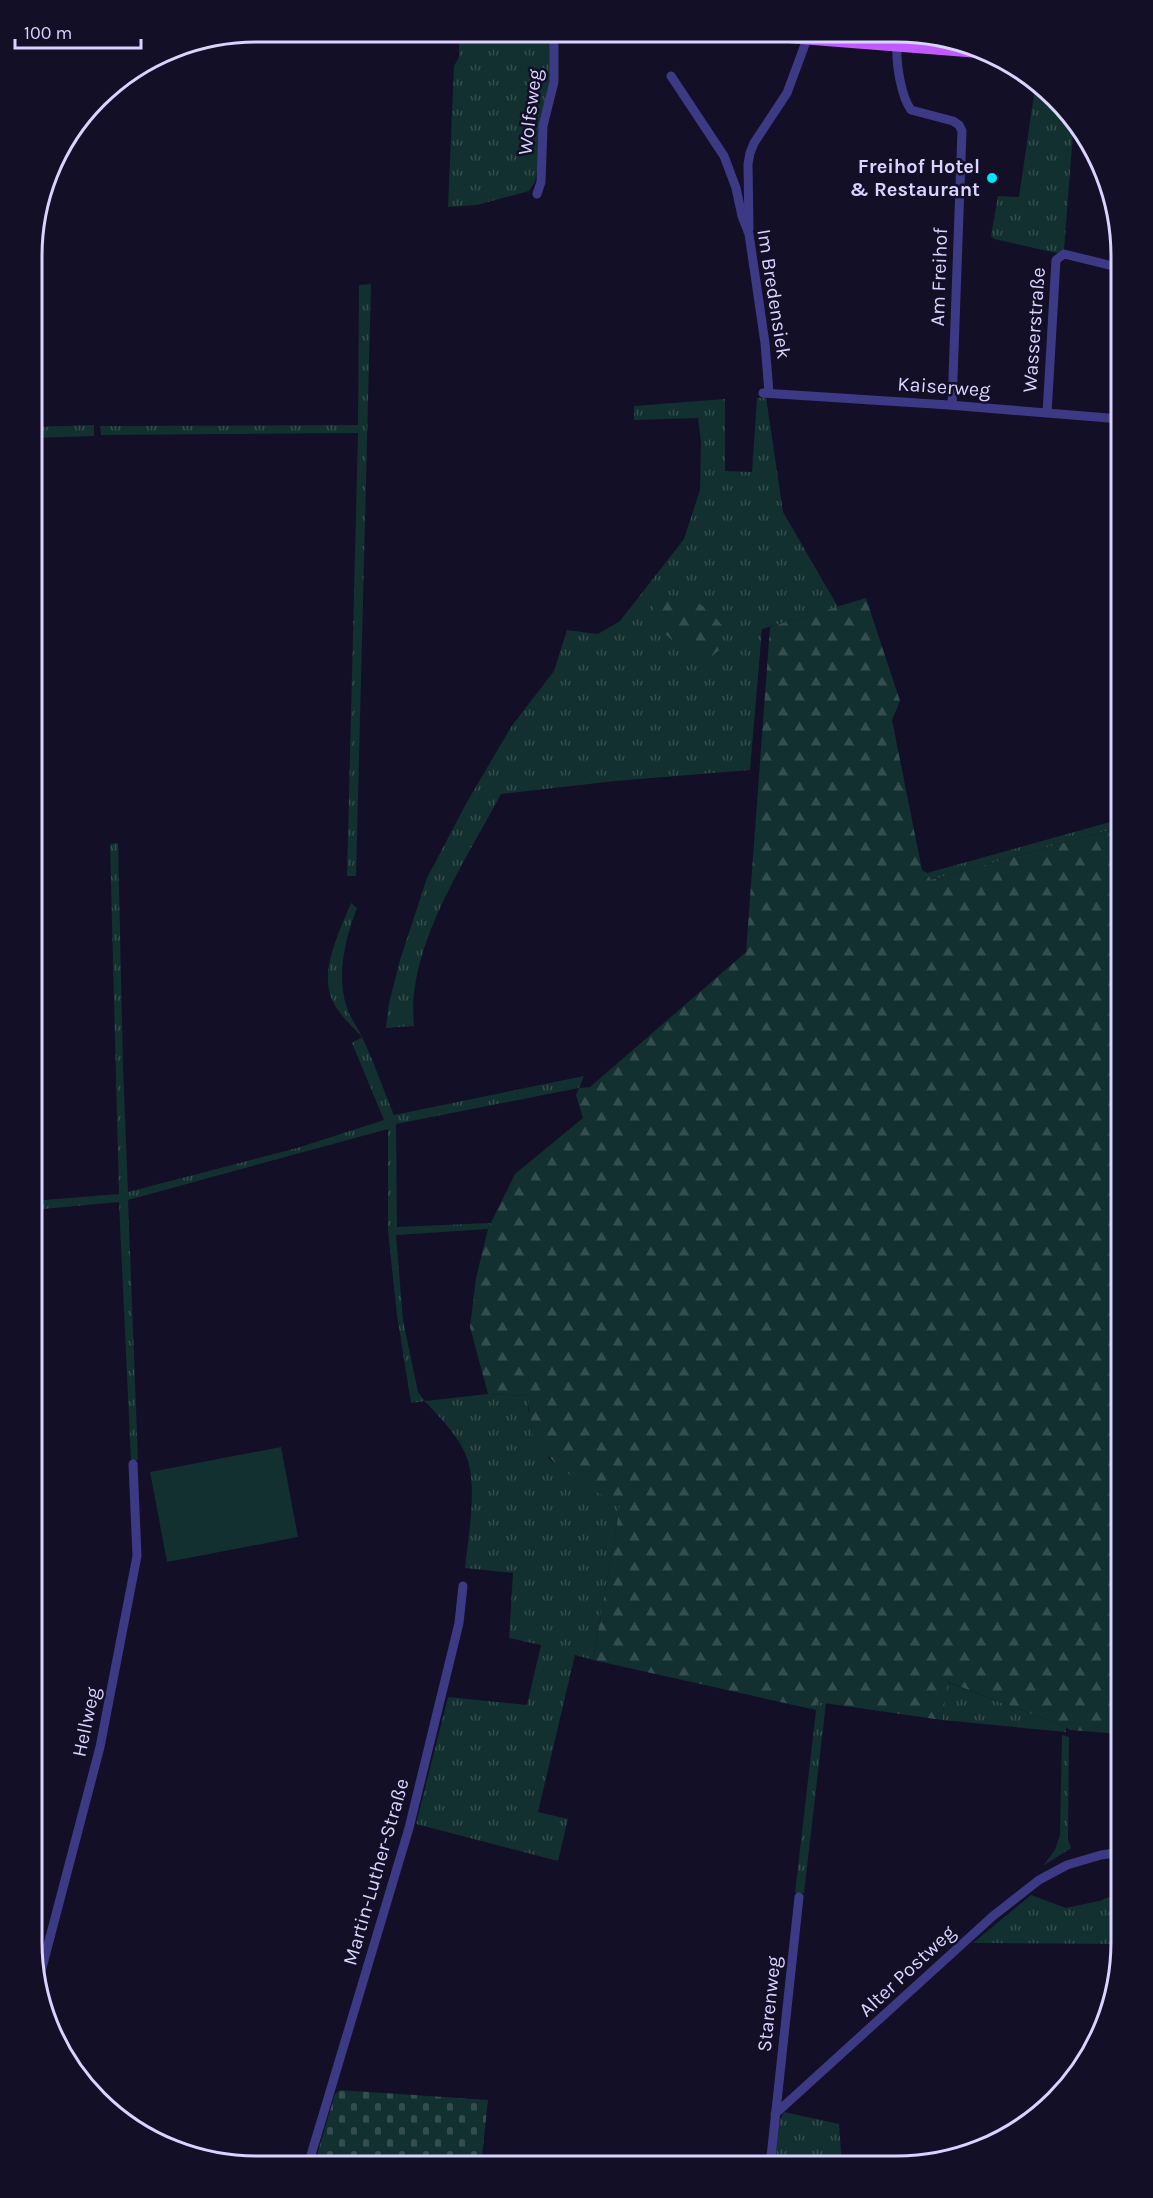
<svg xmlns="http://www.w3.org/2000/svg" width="1153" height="2198" viewBox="0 0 1153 2198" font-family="Karla,sans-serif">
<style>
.grass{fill:url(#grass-tufts)}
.forest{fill:url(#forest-firs)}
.cemetery{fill:url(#cemetery-stones)}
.pitch{fill:#12302f}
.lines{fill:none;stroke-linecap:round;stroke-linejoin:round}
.minor{stroke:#3d3a85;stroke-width:9}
.major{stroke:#c25bff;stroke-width:12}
.poi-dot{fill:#00e5ff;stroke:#130f26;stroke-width:2}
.labels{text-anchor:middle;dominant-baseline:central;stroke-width:5;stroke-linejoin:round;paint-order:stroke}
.street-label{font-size:20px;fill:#d9d4ff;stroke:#130f26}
.poi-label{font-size:20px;font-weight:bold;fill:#d9d4ff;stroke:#130f26;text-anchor:end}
.rim{fill:none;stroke:#d9d4ff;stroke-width:3}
</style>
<defs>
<pattern id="grass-tufts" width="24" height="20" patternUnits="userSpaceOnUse" patternTransform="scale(1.5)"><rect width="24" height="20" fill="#12302f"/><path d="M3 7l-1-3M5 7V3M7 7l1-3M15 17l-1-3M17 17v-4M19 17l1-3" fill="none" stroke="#344d4e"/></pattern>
<pattern id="forest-firs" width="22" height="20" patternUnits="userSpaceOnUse" patternTransform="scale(1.5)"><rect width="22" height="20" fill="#12302f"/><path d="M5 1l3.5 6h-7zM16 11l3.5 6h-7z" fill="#344d4e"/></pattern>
<pattern id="cemetery-stones" width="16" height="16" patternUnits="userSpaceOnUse" patternTransform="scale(1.5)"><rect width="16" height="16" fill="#12302f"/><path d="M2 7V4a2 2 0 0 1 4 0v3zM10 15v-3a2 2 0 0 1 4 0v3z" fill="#344d4e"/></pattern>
</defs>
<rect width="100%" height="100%" fill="#130f26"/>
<g class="grass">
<polygon points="459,33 551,33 552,82 535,182 529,191 477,205 448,207 454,66 459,57"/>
<polygon points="1036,81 1045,87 1074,120 1064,250 1057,253 994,239 991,236 998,196 1019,197"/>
<polygon points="371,284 356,876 347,876 358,433 101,435 100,426 358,425 359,285"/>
<path d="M766,397L783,512L838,607L762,629L750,770L615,781L501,794C465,862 406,948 414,1026L386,1028L389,1003L400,960L427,878L467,802L511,727L554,671L567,630L598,634L620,621L684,539L700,490L701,442L698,418L634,420V406L725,399V471L752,472L757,398Z"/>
<polygon points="94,425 94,436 33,438 33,427"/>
<polygon points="1121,819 1121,861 1110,830 931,880 927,873"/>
<path d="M118,843L123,1067L128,1192L297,1148L384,1120L352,1043L362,1037C351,1025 337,1013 331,997C320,969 341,928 351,903L357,908C345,939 336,976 347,1008C350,1018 358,1027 362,1037C374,1062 383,1089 394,1115L584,1076L579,1088L396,1124L397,1227L490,1223L488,1229L396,1235L403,1320L418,1392L425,1401L488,1394L530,1396L528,1411L549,1459L620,1506L593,1660L575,1655L538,1812L568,1819L558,1861L416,1824L448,1697L527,1705L541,1645L509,1638L513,1573L465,1568C468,1537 477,1492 468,1461C461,1438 441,1419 425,1401L411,1403L397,1315L388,1231V1129L128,1200L138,1460L131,1461L119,1202L32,1210V1201L119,1194L110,844Z"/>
<polygon points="947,1682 1066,1727 1066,1732 942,1720"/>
<polygon points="817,1702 826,1703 804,1893 795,1893"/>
<polygon points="1062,1735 1069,1737 1068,1840 1071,1848 1043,1866 1055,1850 1060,1835"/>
<polygon points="1117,1889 1121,1889 1121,1944 973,1943 1031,1895 1066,1908 1099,1901 1114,1895"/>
<polygon points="784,2112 839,2124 842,2166 773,2166 777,2125"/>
</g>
<g class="forest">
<polygon points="663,594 696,601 711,612 723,627 721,649 707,659 673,641 660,629 653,606"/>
<path d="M866,598L900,701L892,720L922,870L927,873L931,880L1110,830L1121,861V1734L1070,1730L1066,1727L948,1682L942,1720L817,1702L816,1710L593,1660L620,1506C591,1488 541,1463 530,1428C527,1417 529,1407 530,1396L488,1394L470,1327L476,1278L488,1229L515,1174L583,1118L576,1095L579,1088L590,1087L746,952L770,627Z"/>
</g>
<polygon class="cemetery" points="340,2090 488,2100 481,2165 314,2165 335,2094"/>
<polygon class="pitch" points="281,1447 298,1537 167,1562 150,1472"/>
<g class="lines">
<g class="minor">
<path d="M897,46C896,64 901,96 911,110L953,121L959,125L962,131L952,405"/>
<polyline points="671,76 724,156 736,188 742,216 749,234 765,343 769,393"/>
<polyline points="537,194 541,182 543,126 554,82 554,33"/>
<polyline points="749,229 748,164 750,153 754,143 787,93 807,39"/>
<polyline points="763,393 949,405 1121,419"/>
<polyline points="1047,413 1056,260 1064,254 1121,268"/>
<polyline points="38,1983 100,1747 137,1556 133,1464"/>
<polyline points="775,2114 993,1916 1039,1880 1067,1865 1101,1855 1121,1852"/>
<polyline points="308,2165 409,1828 459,1623 463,1586"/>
<polyline points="770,2166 799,1897"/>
</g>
<polyline class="major" points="762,35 992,53"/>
</g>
<circle class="poi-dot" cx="992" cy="178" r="6"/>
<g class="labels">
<g class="street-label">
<text transform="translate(530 112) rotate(-83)">Wolfsweg</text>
<text transform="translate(939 277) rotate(-88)">Am Freihof</text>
<text transform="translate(774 294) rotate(81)">Im Bredensiek</text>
<text transform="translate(1034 330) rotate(-86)">Wasserstraße</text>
<text transform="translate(944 387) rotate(4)">Kaiserweg</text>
<text transform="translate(86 1722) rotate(-78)">Hellweg</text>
<text transform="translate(376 1872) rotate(-74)">Martin-Luther-Straße</text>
<text transform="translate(907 1971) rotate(-43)">Alter Postweg</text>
<text transform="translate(769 2004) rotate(-84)">Starenweg</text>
</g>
<g class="poi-label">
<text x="980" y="166">Freihof Hotel<tspan x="980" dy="23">&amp; Restaurant</tspan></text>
</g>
</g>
<path d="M0 0H1153V2198H0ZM256 42H897A214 214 0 0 1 1111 256V1942A214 214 0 0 1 897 2156H256A214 214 0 0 1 42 1942V256A214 214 0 0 1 256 42Z" fill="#130f26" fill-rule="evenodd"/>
<path class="rim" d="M256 42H897A214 214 0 0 1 1111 256V1942A214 214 0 0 1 897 2156H256A214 214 0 0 1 42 1942V256A214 214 0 0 1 256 42Z"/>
<path d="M15 39v9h126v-9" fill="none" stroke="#d9d4ff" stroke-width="3"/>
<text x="24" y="39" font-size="18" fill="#d9d4ff" stroke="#130f26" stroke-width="4.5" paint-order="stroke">100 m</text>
</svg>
